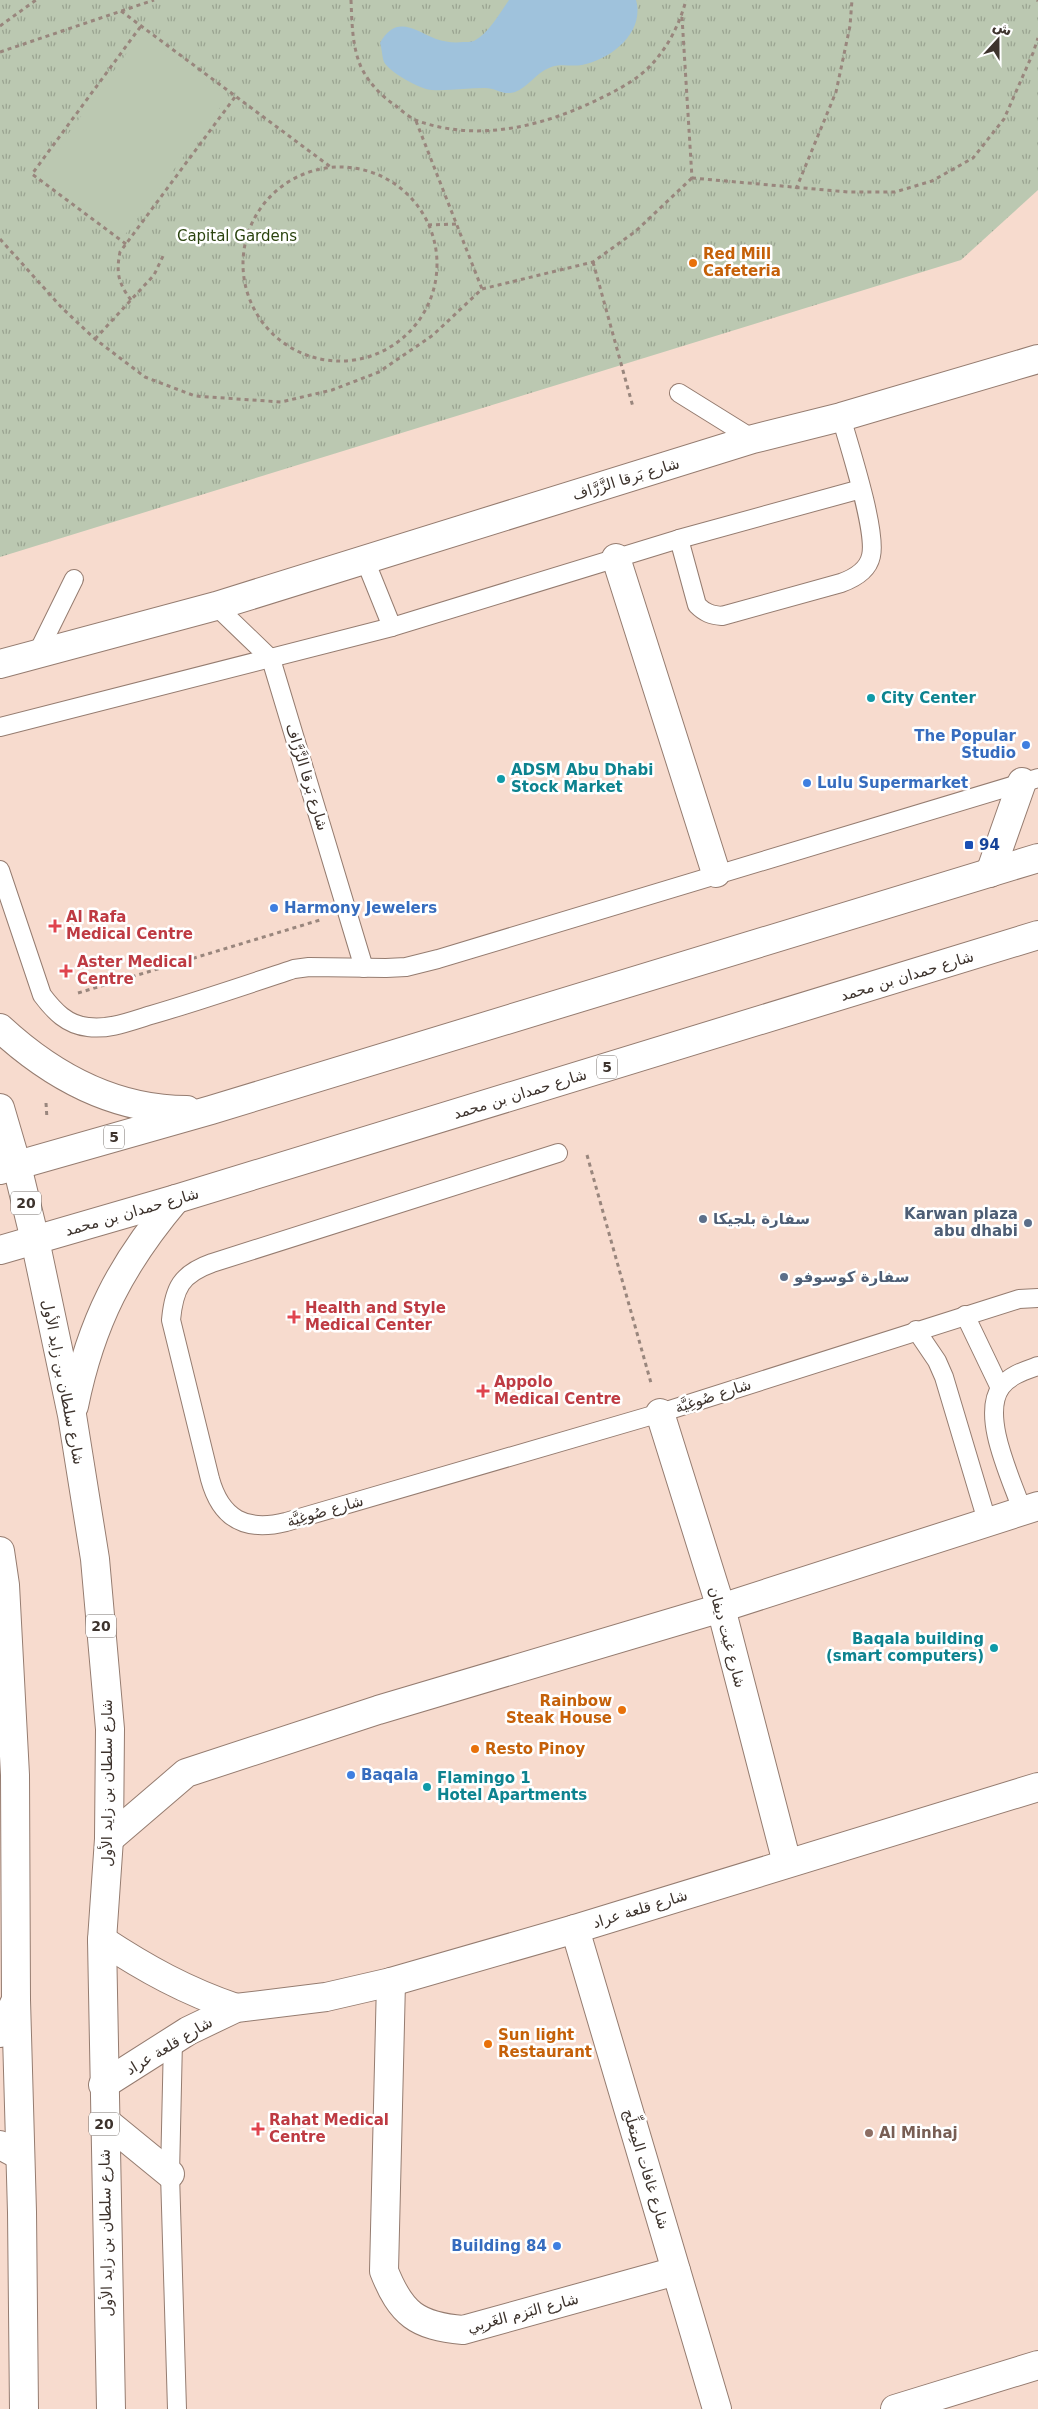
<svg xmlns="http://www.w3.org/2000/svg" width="1038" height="2409" viewBox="0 0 1038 2409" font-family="'DejaVu Sans',Cairo,sans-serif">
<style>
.park{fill:url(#park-tufts)}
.pitch{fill:#bbc8b1}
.water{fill:#9fc2dc}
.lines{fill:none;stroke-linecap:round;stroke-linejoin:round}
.service-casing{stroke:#957c70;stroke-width:20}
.minor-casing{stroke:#957c70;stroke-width:30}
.primary-casing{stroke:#957c70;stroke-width:30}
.path{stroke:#99867d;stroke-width:3;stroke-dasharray:4 4;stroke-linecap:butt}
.service{stroke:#fff;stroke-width:18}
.minor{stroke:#fff;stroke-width:28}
.primary{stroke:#fff;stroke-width:28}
.food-dot{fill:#e8710a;stroke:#fff;stroke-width:2}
.culture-dot{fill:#0f9aa8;stroke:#fff;stroke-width:2}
.shop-dot{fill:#3f7fe0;stroke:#fff;stroke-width:2}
.transit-dot{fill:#1a4fb4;stroke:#fff;stroke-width:2}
.health-dot{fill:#e0444e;stroke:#fff;stroke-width:2}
.service-dot{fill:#5c6f8a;stroke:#fff;stroke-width:2}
.education-dot{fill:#8d6e63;stroke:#fff;stroke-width:2}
.labels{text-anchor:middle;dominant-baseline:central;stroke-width:5;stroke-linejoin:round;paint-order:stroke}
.shield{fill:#fff;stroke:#77706c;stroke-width:1}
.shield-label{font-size:14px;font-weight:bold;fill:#3d332d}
.park-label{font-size:15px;fill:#2b440f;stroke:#fff}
.food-label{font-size:15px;font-weight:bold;fill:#c56008;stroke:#fff;text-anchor:start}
.street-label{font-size:15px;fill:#3d332d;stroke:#fff}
.culture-label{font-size:15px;font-weight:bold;fill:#0d838f;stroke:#fff;text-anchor:start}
.shop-label{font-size:15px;font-weight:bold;fill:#366cbe;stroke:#fff;text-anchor:start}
.transit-label{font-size:15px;font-weight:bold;fill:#164399;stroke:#fff;text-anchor:start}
.health-label{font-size:15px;font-weight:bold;fill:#be3a42;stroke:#fff;text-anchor:start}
.service-label{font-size:15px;font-weight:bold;fill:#4e5e75;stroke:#fff;text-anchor:start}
.education-label{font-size:15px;font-weight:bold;fill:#785e54;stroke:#fff;text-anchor:start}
</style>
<defs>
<pattern id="park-tufts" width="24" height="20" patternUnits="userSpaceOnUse" patternTransform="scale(1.25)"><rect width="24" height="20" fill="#bbc8b1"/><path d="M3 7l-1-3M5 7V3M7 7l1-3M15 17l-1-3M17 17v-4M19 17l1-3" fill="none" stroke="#99a390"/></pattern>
</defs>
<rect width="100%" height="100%" fill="#f7dbce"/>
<polygon class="park" points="0,0 1038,0 1038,190 961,260 0,557"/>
<polygon class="pitch" points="142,32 228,97 124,236 40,173"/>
<path class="water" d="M509,0H636C645,32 612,59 582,65C570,67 560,63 549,68C536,73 527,88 515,92C503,96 496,88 485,88C468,88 450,91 432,90C421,90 389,72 384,62C382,57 382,48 380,43C396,14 414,30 436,39C445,42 454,43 463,42C466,42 471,42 474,41C489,33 499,14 509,0Z"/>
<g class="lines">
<defs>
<g id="service">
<polyline points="679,393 753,439"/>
<path d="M679,539L697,605C705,613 711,615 722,616L841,583C855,578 868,570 871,556C877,531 849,445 841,417"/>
<polyline points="365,560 392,627"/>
<polyline points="216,606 271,659 364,968"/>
<polyline points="38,652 74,579"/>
<polyline points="0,727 392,627 679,539 861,489"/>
<path d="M0,870L42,995C54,1011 67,1025 88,1027C109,1030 131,1021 151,1015C199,1001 246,985 294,969L309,967L386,968L406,967L438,959L1038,778"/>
<path d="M558,1153L212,1263C181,1274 174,1288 171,1320L210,1479C221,1519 246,1532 286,1522L660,1413L1019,1299L1038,1298"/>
<polyline points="965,1315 1000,1388"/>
<polyline points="916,1330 937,1361 944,1377 987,1521"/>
<path d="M1022,1510C1012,1480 980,1416 1001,1387C1010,1375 1024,1371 1038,1366"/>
<polyline points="173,2040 170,2174 177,2409"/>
</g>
<g id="minor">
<polyline points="616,558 716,873"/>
<polyline points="0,664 216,606 753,439 841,417 1038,359"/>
<polyline points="660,1413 721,1608 787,1863"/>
<polyline points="109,1839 186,1773 378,1710 721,1608 1038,1506"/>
<polyline points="575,1929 717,2409"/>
<path d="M102,1940C146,1969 186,1991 236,2008"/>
<path d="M391,1982L384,2271C401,2314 417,2326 463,2330L676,2271"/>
<polyline points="0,2033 16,2000"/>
<polyline points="103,2085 188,2031 236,2008 326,1997 391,1982 575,1929 1038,1787"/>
<polyline points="0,2145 19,2155"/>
<polyline points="895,2409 1038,2365"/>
</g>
<g id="primary">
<polyline points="990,873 1022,782"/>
<path d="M0,1028C52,1076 115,1110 187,1110"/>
<polyline points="0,1108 17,1166 35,1240 72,1415 95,1559 102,1638 110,1729 109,1839 102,1940 111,2409"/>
<polyline points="0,1170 211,1110 1038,858"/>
<polyline points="0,1250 176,1199 1038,935"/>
<path d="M74,1406C91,1322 121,1264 176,1199"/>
<polyline points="0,1551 5,1585 15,1775 16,2000 22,2212 24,2409"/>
<polyline points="104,2120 170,2174"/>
</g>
</defs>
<use href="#service" class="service-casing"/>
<use href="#minor" class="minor-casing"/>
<use href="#primary" class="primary-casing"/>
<g class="path">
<path d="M351,0C352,23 352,46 361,67C369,83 381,96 396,106C402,111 410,118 418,121C478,142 541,127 597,100C616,91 639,79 653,63C669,45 680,23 686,0"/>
<polyline points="1037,0 1038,1"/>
<polyline points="121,11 332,168"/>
<polyline points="682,17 692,178"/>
<polyline points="0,26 36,0"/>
<polyline points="0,52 154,0"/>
<polyline points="416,121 482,289"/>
<circle cx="340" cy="264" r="97"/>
<polyline points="692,178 848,192 895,192 932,181 973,158 1004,119 1033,53 1038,38"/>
<polyline points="796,189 836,92 850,26 852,0"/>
<polyline points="428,225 457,224"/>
<polyline points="0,239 62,308 95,339 145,377 195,396 281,402 332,390 379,372 433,335 482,289 593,262 636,231 692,178"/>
<polyline points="126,244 32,174 141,26"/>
<polyline points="593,262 633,407"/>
<path d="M131,300C118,283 116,272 120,252L235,97"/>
<polyline points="95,339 154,275 164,254"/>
<polyline points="78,993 320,920"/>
<polyline points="46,1103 47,1119"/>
<polyline points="587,1155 651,1383"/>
</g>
<use href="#service" class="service"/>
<use href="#minor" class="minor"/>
<use href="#primary" class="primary"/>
</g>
<g class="food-dot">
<circle cx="693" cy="263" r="5"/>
<circle cx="622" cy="1710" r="5"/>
<circle cx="475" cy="1749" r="5"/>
<circle cx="488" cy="2044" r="5"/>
</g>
<g class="culture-dot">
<circle cx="871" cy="698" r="5"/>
<circle cx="501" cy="779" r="5"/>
<circle cx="994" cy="1648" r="5"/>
<circle cx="427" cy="1787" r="5"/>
</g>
<g class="shop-dot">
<circle cx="1026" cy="745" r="5"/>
<circle cx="807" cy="783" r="5"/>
<circle cx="274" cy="908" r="5"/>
<circle cx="351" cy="1775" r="5"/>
<circle cx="557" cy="2246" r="5"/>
</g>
<rect class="transit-dot" x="964" y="840" width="10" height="10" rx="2.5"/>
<g class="health-dot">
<path d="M52.5 918.5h5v5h5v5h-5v5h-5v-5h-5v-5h5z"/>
<path d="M63.5 963.5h5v5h5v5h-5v5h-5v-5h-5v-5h5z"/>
<path d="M291.5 1309.5h5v5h5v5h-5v5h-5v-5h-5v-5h5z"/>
<path d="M480.5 1383.5h5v5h5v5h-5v5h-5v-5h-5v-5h5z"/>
<path d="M255.5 2121.5h5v5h5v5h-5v5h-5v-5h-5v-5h5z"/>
</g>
<g class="service-dot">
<circle cx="703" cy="1219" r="5"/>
<circle cx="1028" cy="1223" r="5"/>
<circle cx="784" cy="1277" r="5"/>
</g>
<circle class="education-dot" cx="869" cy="2133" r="5"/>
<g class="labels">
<g class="shield">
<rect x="597" y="1055.5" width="20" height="23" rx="4"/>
<rect x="104" y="1125.5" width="20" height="23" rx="4"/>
<rect x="11" y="1191.5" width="30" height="23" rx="4"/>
<rect x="86" y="1614.5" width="30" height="23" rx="4"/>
<rect x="89" y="2112.5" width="30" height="23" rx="4"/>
</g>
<g class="shield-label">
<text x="607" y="1067">5</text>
<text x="114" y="1137">5</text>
<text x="26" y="1203">20</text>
<text x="101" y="1626">20</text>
<text x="104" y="2124">20</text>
</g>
<g class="park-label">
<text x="237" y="236">Capital Gardens</text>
</g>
<g class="food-label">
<text x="703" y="254">Red Mill<tspan x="703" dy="17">Cafeteria</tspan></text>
<text x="612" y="1701" text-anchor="end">Rainbow<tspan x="612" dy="17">Steak House</tspan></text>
<text x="485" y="1749">Resto Pinoy</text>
<text x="498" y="2035">Sun light<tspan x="498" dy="17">Restaurant</tspan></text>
</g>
<g class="street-label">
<text transform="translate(626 479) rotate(-17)">شارع بَرقا الزَّرَّاف</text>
<text transform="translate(307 777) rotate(73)">شارع بَرقا الزَّرَّاف</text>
<text transform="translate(907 976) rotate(-17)">شارع حمدان بن محمد</text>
<text transform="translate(520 1094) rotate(-17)">شارع حمدان بن محمد</text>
<text transform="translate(132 1212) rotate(-16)">شارع حمدان بن محمد</text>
<text transform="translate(63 1382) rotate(79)">شارع سلطان بن زايد الأول</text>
<text transform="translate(713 1396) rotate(-18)">شارع صُوغِيَّة</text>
<text transform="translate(325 1511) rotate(-16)">شارع صُوغِيَّة</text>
<text transform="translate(727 1637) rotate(75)">شارع غيت ديفان</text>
<text transform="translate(107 1783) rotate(-90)">شارع سلطان بن زايد الأول</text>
<text transform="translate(640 1909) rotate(-17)">شارع قلعة عراد</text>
<text transform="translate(169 2046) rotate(-31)">شارع قلعة عراد</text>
<text transform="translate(646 2169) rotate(73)">شارع غافات المِتعلِّج</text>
<text transform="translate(106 2233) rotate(-91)">شارع سلطان بن زايد الأول</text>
<text transform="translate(523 2313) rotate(-15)">شارع البَزم الغَربِي</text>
</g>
<g class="culture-label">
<text x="881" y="698">City Center</text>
<text x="511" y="770">ADSM Abu Dhabi<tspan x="511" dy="17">Stock Market</tspan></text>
<text x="984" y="1639" text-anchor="end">Baqala building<tspan x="984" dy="17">(smart computers)</tspan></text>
<text x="437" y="1778">Flamingo 1<tspan x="437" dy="17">Hotel Apartments</tspan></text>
</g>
<g class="shop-label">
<text x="1016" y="736" text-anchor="end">The Popular<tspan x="1016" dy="17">Studio</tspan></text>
<text x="817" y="783">Lulu Supermarket</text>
<text x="284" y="908">Harmony Jewelers</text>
<text x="361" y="1775">Baqala</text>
<text x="547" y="2246" text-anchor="end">Building 84</text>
</g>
<g class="transit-label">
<text x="979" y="845">94</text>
</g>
<g class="health-label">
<text x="66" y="917">Al Rafa<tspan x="66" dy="17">Medical Centre</tspan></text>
<text x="77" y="962">Aster Medical<tspan x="77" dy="17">Centre</tspan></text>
<text x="305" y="1308">Health and Style<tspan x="305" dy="17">Medical Center</tspan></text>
<text x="494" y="1382">Appolo<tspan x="494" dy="17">Medical Centre</tspan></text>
<text x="269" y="2120">Rahat Medical<tspan x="269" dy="17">Centre</tspan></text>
</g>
<g class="service-label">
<text x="1018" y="1214" text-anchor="end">Karwan plaza<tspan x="1018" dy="17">abu dhabi</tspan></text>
<text x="713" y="1219">سفارة بلجيكا</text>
<text x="794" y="1277">سفارة كوسوفو</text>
</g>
<g class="education-label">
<text x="879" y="2133">Al Minhaj</text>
</g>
</g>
<g transform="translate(998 40) rotate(21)" stroke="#ffffff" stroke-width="4" paint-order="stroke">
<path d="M0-4L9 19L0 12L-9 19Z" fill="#3d332d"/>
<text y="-8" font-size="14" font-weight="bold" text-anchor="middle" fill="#3d332d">ش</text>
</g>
</svg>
